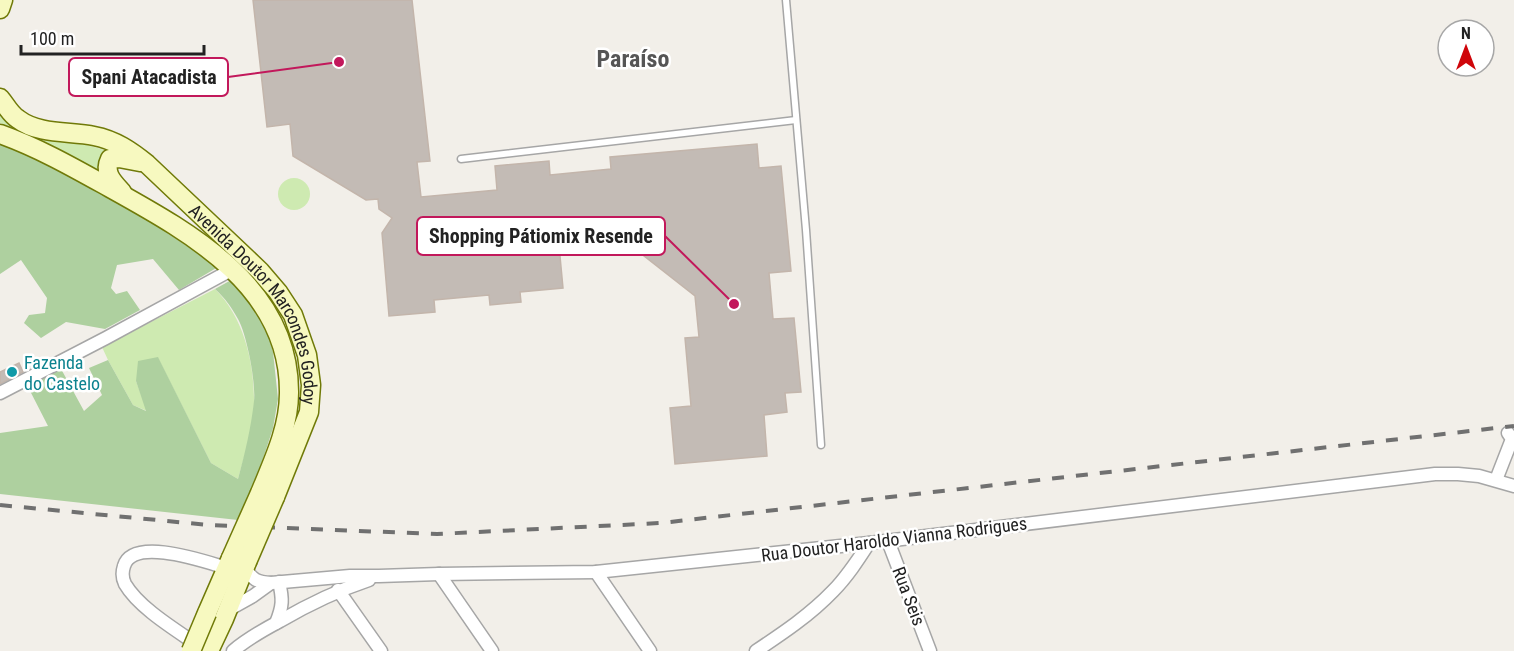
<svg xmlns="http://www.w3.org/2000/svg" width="1514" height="651" viewBox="0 0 1514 651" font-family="'Roboto Condensed',sans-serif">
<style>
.grass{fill:#ceeab1}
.forest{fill:#aed09f}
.building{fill:#c3bbb5;stroke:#c3b5ab;stroke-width:1.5}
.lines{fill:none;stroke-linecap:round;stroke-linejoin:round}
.lane-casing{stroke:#a6a6a6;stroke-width:9}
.street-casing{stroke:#a6a6a6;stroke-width:15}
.secondary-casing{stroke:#707a08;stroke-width:21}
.lane{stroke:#fff;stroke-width:6}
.street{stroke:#fff;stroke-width:12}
.secondary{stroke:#f7f9c0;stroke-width:18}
.rail{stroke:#707070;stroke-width:4;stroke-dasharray:12 12;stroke-linecap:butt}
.secondary-bridge-casing{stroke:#707a08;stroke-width:21;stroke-linecap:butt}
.secondary-bridge{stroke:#f7f9c0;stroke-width:18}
.culture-dot{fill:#0f9aa8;stroke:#fff;stroke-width:2}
.labels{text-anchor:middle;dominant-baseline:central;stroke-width:5;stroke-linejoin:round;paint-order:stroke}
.street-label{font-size:18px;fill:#222;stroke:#fff}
.culture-label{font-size:18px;fill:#0d838f;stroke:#fff;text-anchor:start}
.district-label{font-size:24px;font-weight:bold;fill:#555;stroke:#fff}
.leader{fill:none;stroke:#c2185b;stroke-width:2}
.callout-dot{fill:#c2185b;stroke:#fff;stroke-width:2}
.callout{fill:#fff;stroke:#c2185b;stroke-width:2}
.callout-label{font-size:20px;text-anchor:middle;font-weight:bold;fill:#222}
</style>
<rect width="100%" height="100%" fill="#f2efe9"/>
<g class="grass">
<polygon points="0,111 63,141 87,145 112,152 102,172 46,143 0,123"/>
<circle cx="294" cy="194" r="16"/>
<path d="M215,289C243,317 253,358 254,397C255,423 245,454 238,479L211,463L158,358L136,381L147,411L133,405L108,360L102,347Z"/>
</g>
<g class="forest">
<polygon points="0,140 30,152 150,221 218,267 179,290 153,259 117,265 111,288 116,294 127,291 140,310 105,329 66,322 41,338 24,323 29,315 45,313 47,298 21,260 0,274"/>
<path d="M233,279L258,314L268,334L273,352L278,399L273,428L262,462L238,520L0,494V433L48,426L27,385L60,367L84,411L102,395L89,368L108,360L133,405L146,411L136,381L138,361L158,357L211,463L238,479C245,453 251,428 254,401C256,383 247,335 238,319C232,308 225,298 215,289Z"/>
</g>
<g class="building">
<polygon points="253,0 412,0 430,161 417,162 421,197 497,190 495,166 549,161 550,175 611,169 610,157 757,144 759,168 781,166 791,271 769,273 773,319 794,318 801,392 785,393 787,412 764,415 767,456 675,464 670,408 691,406 685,338 699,337 695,296 611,230 558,235 563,288 520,292 521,302 490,305 489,295 434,300 435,312 389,316 382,233 392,218 379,209 378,199 366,200 293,156 290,124 267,127"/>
<polygon points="19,363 23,372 0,384 0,372"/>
</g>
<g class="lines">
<defs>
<g id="lane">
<polyline points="786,0 806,230 821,445"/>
<polyline points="461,159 796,120"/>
</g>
<g id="street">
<polyline points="0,393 106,338 233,269"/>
<polyline points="1496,480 1512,439 1508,433"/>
<polyline points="888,541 930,651"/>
<path d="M245,569C254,580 256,582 271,583L350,576H379L439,574L596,572L869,543L1435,474H1458L1479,476L1514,486"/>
<polyline points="596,572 650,651"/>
<polyline points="439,574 492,651"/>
<polyline points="338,590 381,651"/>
<polyline points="228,610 253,596 271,583"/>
<path d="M276,623C283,606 283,599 279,582"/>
<path d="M199,646C176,630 139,608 125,584C122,578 122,572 124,566C133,536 206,562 227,568"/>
<path d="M233,651C247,639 263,630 280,621C311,603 336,591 369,580"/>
<path d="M756,651C783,633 810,615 833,591C847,577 858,560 869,543"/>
</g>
<g id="secondary">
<polyline points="0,9 3,0"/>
<path id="s1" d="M0,98C6,105 10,114 18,119C39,135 70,131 94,136C115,140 131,151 147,164L260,271L278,292L293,315L307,355L311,385L309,412L275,497"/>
<path d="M0,134C39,148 74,168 110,188C191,233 290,287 289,393C289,428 273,461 260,493"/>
<path d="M122,192C113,182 103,173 110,159L119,158L140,162"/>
<polyline points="207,613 231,558"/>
<polyline points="209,651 224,619 247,562"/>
</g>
</defs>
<use href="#lane" class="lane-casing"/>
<use href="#street" class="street-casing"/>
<use href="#secondary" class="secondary-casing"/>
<use href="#lane" class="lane"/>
<use href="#street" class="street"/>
<use href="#secondary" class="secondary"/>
<polyline class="rail" points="0,505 209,525 437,534 661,523 1514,426"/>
<defs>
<g id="secondary-bridge">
<polyline points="231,558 260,493"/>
<polyline points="247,562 275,497"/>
<polyline points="191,651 207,613"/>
</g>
</defs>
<use href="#secondary-bridge" class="secondary-bridge-casing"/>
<use href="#secondary-bridge" class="secondary-bridge"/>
</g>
<circle class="culture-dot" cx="12" cy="372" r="6"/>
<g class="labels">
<g class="street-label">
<text stroke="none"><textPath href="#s1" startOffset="350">Avenida Doutor Marcondes Godoy</textPath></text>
<text transform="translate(894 539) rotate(-7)">Rua Doutor Haroldo Vianna Rodrigues</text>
<text transform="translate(909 596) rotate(69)">Rua Seis</text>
</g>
<g class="culture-label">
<text x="24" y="362">Fazenda<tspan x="24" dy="21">do Castelo</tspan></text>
</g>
<g class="district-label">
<text x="633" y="59">Paraíso</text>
</g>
</g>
<path class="leader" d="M339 62L228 77M734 304L665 236"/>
<g class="callout-dot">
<circle cx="339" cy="62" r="6"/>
<circle cx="734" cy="304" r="6"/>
</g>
<g class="callout">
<rect x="69" y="58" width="159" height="38" rx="6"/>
<rect x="417" y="217" width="248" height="38" rx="6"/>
</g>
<g class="callout-label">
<text x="149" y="84">Spani Atacadista</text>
<text x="541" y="243">Shopping Pátiomix Resende</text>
</g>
<g transform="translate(1466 48)"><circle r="28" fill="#ffffff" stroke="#a7a7a7" stroke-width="1.5"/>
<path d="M0-4.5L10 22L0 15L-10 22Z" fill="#cf050a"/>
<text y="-9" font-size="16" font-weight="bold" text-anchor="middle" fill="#222222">N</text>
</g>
<path d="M21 45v9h183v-9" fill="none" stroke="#222222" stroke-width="3"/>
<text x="30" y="45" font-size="18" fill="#222222" stroke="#ffffff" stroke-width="4.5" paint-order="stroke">100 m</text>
</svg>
